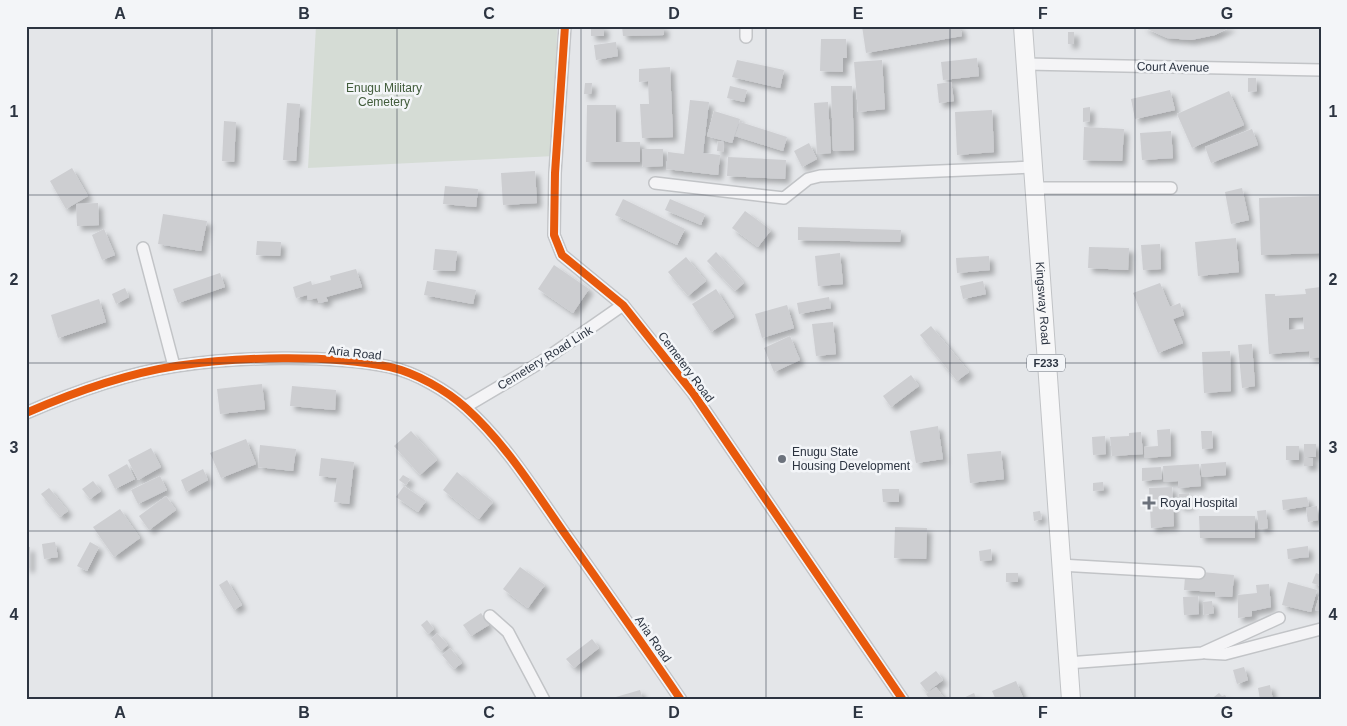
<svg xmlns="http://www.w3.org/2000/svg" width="1347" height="726" viewBox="0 0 1347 726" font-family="Helvetica,sans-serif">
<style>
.green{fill:#d5dcd5}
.building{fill:#cdced1;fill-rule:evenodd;filter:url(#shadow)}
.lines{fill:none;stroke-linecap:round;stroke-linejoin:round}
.street-casing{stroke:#c2c4c7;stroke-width:14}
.primary-casing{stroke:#c1c3c6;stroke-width:20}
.street{stroke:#f4f4f6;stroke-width:11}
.primary{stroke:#f7f7f8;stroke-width:18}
.cycleway-casing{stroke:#f3f5f8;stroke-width:11}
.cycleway{stroke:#e8590c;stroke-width:8}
.grid{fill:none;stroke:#2c3441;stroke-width:1;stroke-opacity:0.55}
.poi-dot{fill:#6c727c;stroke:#f3f5f8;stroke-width:2}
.labels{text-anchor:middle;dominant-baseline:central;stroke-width:5;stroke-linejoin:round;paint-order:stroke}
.shield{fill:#f3f5f8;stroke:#686e78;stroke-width:1}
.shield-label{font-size:11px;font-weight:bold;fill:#2c3441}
.street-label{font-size:12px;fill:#2c3441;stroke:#f3f5f8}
.park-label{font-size:12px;fill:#415c3b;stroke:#f3f5f8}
.poi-label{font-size:12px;fill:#2c3441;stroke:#f3f5f8;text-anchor:start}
.neatline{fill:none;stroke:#2c3441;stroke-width:2}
.grid-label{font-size:16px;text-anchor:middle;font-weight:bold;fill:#2c3441}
</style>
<defs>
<filter id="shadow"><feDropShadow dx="4.5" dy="4.5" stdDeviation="2.5" flood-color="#0004"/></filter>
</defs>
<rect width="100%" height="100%" fill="#e4e6e9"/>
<polygon class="green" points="316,26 557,26 555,156 308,168"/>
<g class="building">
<rect x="591" y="26" width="13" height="10"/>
<polygon points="622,26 664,26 664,35 623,36"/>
<polygon points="862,26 960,26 962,36 866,53"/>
<polygon points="1141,26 1232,26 1215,35 1191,40 1167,38"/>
<rect x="1068" y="32" width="6" height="12"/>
<polygon points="821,39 846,39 847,58 843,58 843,72 820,71"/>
<polygon points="616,42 618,56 596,60 594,45"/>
<polygon points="977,58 979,76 943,80 941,62"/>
<polygon points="737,60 784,70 780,88 732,77"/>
<polygon points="882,60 885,109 858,112 854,62"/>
<polygon points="670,67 673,137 642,138 640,104 649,104 648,81 639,82 639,69"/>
<polygon points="1248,78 1256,78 1257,91 1248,92"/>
<polygon points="951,82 954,101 939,103 937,84"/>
<polygon points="585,83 592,83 591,94 584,94"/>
<polygon points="730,86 747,90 744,102 727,98"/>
<polygon points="831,86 852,86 854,150 833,151"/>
<polygon points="1170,90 1175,110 1135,119 1131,99"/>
<polygon points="1229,91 1244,125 1192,148 1177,114"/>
<polygon points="690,100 709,102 703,153 720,155 718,175 666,169 668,152 684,154"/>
<polygon points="828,102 831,153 817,154 814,103"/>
<polygon points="287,103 300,104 296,161 283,160"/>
<polygon points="587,105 616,105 616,142 640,142 640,162 586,162"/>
<polygon points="1090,107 1090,121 1083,122 1083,108"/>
<polygon points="992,110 994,152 957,155 955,112"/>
<polygon points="714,111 740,119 732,143 707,136"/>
<polygon points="224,121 236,122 234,162 222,161"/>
<polygon points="740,122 787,137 783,151 735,136"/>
<polygon points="1084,127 1124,129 1122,161 1083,160"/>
<polygon points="1252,129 1258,145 1211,163 1205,147"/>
<polygon points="1171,131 1173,158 1142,160 1140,133"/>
<polygon points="718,141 724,142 723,152 717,151"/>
<polygon points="809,143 817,159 802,167 794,151"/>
<polygon points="642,149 663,149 663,166 643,167"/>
<polygon points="728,157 786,160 785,179 727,176"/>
<polygon points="72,168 88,196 66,209 50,181"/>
<polygon points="535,171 537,203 503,205 501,173"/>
<polygon points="445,186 478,189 476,207 443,204"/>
<polygon points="1242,188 1249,220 1231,224 1225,192"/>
<polygon points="1321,196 1321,253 1261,255 1259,198"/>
<polygon points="623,199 685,229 677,245 615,215"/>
<polygon points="670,199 705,214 701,225 665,210"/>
<polygon points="98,203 99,225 77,226 76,204"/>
<polygon points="745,211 771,230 758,247 732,228"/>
<polygon points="163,214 207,221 201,251 158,244"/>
<polygon points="798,227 901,230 900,242 798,240"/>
<polygon points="104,229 115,255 102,260 92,235"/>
<polygon points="1236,238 1239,272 1198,276 1195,242"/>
<polygon points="257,241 281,242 280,256 256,255"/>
<polygon points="1160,244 1161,269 1143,270 1141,245"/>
<polygon points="1089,247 1129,248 1128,270 1088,268"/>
<polygon points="435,249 457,251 455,271 433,270"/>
<polygon points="716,252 744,283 735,291 707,261"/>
<polygon points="840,253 843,284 818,286 815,256"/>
<polygon points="989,256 990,270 957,273 956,258"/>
<polygon points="686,257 706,281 688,296 668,272"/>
<polygon points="554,265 589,289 573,313 538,289"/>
<polygon points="356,269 362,287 326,297 328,301 319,303 317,298 308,300 307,295 296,298 293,287 311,281 312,285 331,280 330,276"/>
<polygon points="220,273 225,287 178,303 173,289"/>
<polygon points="427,281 476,290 473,304 424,295"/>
<polygon points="983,281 986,294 963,299 960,286"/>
<polygon points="1160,283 1170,307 1180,303 1184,315 1173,319 1183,343 1158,353 1133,293"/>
<path d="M1321,287V357L1310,358L1309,351L1269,354L1265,294H1275V296L1306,294L1305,289ZM1303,317L1304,329L1289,330V318Z"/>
<polygon points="125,288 129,297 116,304 112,294"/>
<polygon points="716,289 734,317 711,332 692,304"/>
<polygon points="829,297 831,308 799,314 797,303"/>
<polygon points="99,299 106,322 58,338 51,315"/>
<polygon points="787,305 794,328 762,338 755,314"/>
<polygon points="833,322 836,354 816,356 812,324"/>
<polygon points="931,326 969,372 957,381 920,335"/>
<polygon points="790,336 800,360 774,372 764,348"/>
<polygon points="1252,344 1255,386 1242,388 1238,345"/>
<polygon points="1230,351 1231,391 1204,393 1202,352"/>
<polygon points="911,375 919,386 891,407 883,396"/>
<polygon points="262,384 265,409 220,414 217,389"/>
<polygon points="292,386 336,390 335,410 290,406"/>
<polygon points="938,426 943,459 916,463 910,431"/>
<polygon points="1170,429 1171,456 1145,458 1144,447 1158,446 1157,430"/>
<polygon points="411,431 437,460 420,475 394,446"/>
<polygon points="1201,431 1212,431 1213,448 1202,449"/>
<polygon points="1141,432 1143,454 1112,456 1110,437 1129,436 1129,433"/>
<polygon points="1105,436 1106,454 1093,455 1092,437"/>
<polygon points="246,439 256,464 221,478 210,453"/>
<rect x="1304" y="444" width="12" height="13"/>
<polygon points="260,445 296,449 293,471 258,467"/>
<rect x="1286" y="446" width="13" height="14"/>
<polygon points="151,448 161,467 138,480 128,460"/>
<polygon points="1001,451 1004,479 970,483 967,454"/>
<polygon points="321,458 354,462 349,504 334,502 337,478 319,476"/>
<rect x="1304" y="458" width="9" height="8"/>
<polygon points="1226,462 1226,475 1202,477 1201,464"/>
<polygon points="127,464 135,479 115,489 108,475"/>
<polygon points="1199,464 1201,486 1178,488 1178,481 1164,482 1163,466"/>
<polygon points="1161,467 1162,479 1142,481 1142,468"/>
<polygon points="203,469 208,480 186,492 181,480"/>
<polygon points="457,472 493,502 479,519 443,490"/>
<polygon points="403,475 410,479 406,485 399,480"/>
<polygon points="160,476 167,490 138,504 131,490"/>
<polygon points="93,481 101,491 90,499 82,489"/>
<polygon points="1103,482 1104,490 1093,491 1093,483"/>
<polygon points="404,486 426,501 418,512 396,497"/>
<polygon points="1172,487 1174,526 1151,528 1149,488"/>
<polygon points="49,488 68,511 60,517 41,494"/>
<polygon points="882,489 899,489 899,502 883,502"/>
<polygon points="1189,493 1190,506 1179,506 1179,494"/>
<polygon points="166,496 176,510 149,530 139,516"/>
<polygon points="1307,497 1309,506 1283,510 1282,500"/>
<polygon points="1317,506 1318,520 1308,522 1306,508"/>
<polygon points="120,509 140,538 114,557 93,527"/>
<polygon points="1266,510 1268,528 1259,529 1257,511"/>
<polygon points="1040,511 1042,519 1034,521 1033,512"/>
<polygon points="1199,516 1255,516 1255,538 1200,538"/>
<polygon points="895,527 927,528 926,559 894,558"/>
<polygon points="55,542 58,557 44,559 42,544"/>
<polygon points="90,542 99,547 87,571 77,566"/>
<polygon points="1308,546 1309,557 1288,559 1287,549"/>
<rect x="26" y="547" width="4" height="21"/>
<polygon points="991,549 992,560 980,561 979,551"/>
<polygon points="520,567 545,585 528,608 503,589"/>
<polygon points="1202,572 1234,575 1232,597 1215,596 1215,592 1184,590 1185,577 1202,579"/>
<rect x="1006" y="573" width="12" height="9"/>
<polygon points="1316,573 1321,575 1321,586 1312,583"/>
<polygon points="227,580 242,605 234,610 219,585"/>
<polygon points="1288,582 1317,590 1311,612 1282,605"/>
<polygon points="1269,584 1271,607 1252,611 1252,616 1238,618 1238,595 1257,593 1256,585"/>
<polygon points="1321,590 1321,611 1315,610"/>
<polygon points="1198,596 1199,614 1184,615 1183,597"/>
<polygon points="1212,601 1214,613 1204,615 1203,602"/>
<polygon points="481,613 489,625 471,636 463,625"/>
<polygon points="427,620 434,629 428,634 421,625"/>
<polygon points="437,633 448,645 441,651 431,639"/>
<polygon points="592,639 599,648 574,668 566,659"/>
<polygon points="450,648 462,663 454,669 442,655"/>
<polygon points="1244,667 1248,680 1237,684 1233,670"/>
<polygon points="936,671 943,680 927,692 920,683"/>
<polygon points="1016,681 1024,700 996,700 992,691"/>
<polygon points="1270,685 1273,700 1260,700 1258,688"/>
<polygon points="936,687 944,698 930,700 926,694"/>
<polygon points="640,690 643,700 609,700 609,699"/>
<polygon points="974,693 977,700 959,700"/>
<polygon points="1219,693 1222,696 1225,695 1228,700 1210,700"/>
</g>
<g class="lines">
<defs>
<g id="street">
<polyline points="565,26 555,173 554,235 562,255 623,305 693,393 903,700"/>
<polyline points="746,26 746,37"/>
<polyline points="1026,64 1321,70"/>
<polyline points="655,183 784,198 808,179 820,176 1033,167"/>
<polyline points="1034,188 1171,188"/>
<polyline points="143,248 174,366"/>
<polyline points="465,407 541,362 623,305"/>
<path d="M26,413C74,392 124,374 176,366C239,357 327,354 390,367C416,373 446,390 466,408C506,444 534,490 565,534C604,589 643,644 681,700"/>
<polyline points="1060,565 1199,573"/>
<polyline points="490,616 508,632 544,700"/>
<polyline points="1206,653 1225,654 1321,629"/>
<polyline points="1067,663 1202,653 1279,618"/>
</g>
<g id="primary">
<path id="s1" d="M1023,26L1071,700"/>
</g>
</defs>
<use href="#street" class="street-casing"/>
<use href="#primary" class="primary-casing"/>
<use href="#street" class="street"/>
<use href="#primary" class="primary"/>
<defs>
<g id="cycleway">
<polyline points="565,26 555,173 554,235 562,255 623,305 693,393 903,700"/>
<path d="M26,413C74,392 124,374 176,366C239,357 327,354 390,367C416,373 446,390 466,408C506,444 534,490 565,534C604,589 643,644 681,700"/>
</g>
</defs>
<use href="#cycleway" class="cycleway-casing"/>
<use href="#cycleway" class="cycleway"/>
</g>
<path class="grid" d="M212,26V700M397,26V700M581,26V700M766,26V700M950,26V700M1135,26V700M26,195H1321M26,363H1321M26,531H1321"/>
<g class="poi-dot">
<circle cx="782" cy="459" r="5"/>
<path d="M1146.5 495.5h5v5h5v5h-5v5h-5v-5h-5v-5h5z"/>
</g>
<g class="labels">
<rect class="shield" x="1027" y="354.5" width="38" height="17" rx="4"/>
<g class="shield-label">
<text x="1046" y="363">F233</text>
</g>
<g class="street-label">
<text transform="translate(1173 67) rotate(1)">Court Avenue</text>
<text stroke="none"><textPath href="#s1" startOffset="278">Kingsway Road</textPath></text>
<text transform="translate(355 353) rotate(6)">Aria Road</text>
<text transform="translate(545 358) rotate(-32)">Cemetery Road Link</text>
<text transform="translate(686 367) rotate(53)">Cemetery Road</text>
<text transform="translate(653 639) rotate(55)">Aria Road</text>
</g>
<g class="park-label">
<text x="384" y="88">Enugu Military<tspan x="384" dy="14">Cemetery</tspan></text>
</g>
<g class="poi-label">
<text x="792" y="452">Enugu State<tspan x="792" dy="14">Housing Development</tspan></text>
<text x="1160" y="503">Royal Hospital</text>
</g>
</g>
<rect width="1347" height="726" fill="none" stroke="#f3f5f8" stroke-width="55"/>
<rect x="28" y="28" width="1292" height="670" class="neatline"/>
<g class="grid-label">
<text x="120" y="19">A</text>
<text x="304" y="19">B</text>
<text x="489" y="19">C</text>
<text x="674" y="19">D</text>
<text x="858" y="19">E</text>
<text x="1043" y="19">F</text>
<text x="1227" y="19">G</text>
<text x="14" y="117">1</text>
<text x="1333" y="117">1</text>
<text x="14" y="285">2</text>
<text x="1333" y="285">2</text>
<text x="14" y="453">3</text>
<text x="1333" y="453">3</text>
<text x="14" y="620">4</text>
<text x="1333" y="620">4</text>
<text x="120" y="718">A</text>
<text x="304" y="718">B</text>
<text x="489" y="718">C</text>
<text x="674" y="718">D</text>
<text x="858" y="718">E</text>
<text x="1043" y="718">F</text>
<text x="1227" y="718">G</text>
</g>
</svg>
